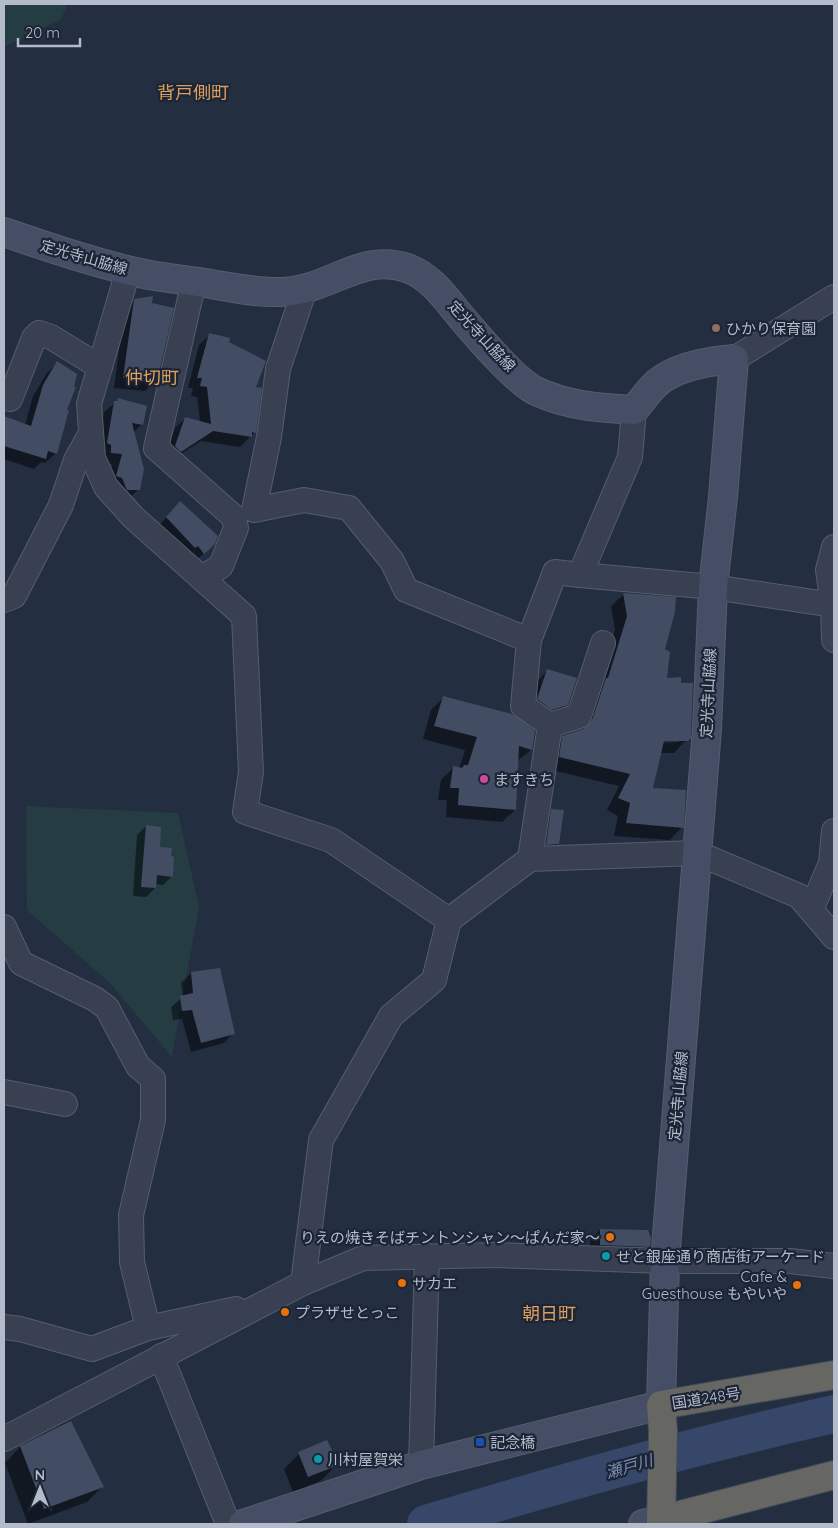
<svg xmlns="http://www.w3.org/2000/svg" width="838" height="1528" viewBox="0 0 838 1528" font-family="Quicksand,'Noto Sans JP',sans-serif">
<style>
.green{fill:#253c42}
.shadow{fill:#0007;fill-rule:evenodd}
.lines{fill:none;stroke-linecap:round;stroke-linejoin:round}
.river{stroke:#364769;stroke-width:38}
.building{fill:#424d63}
.minor-casing{stroke:#555e6e;stroke-width:26}
.secondary-casing{stroke:#555e6e;stroke-width:30}
.trunk-casing{stroke:#424b5b;stroke-width:30}
.minor{stroke:#384051;stroke-width:24}
.secondary{stroke:#454e64;stroke-width:28}
.trunk{stroke:#666662;stroke-width:28}
.education-dot{fill:#8d6e63;stroke:#1c2536;stroke-width:2}
.hotel-dot{fill:#d1479c;stroke:#1c2536;stroke-width:2}
.food-dot{fill:#e8710a;stroke:#1c2536;stroke-width:2}
.culture-dot{fill:#0f9aa8;stroke:#1c2536;stroke-width:2}
.transit-dot{fill:#1a4fb4;stroke:#1c2536;stroke-width:2}
.labels{text-anchor:middle;dominant-baseline:central;stroke-width:4.5;stroke-linejoin:round;paint-order:stroke}
.street-label{font-size:15px;fill:#b4bbcb;stroke:#1c2536}
.poi-label{font-size:15px;fill:#b4bbcb;stroke:#1c2536;text-anchor:start}
.water-label{font-size:16px;font-style:italic;fill:#7a8eb4;stroke:#1c2536}
.quarter-label{font-size:18px;fill:#dc9f5e;stroke:#1c2536}
</style>
<rect width="100%" height="100%" fill="#232e41"/>
<g class="green">
<polygon points="4,4 68,4 61,19 4,47"/>
<polygon points="26,806 178,813 199,907 172,1057 111,984 27,910"/>
</g>
<g class="shadow">
<polygon points="135,300 156,381 145,391 114,388 124,311"/>
<polygon points="210,335 228,342 254,388 260,389 254,433 240,447 201,441 170,461 165,457 175,428 186,418 200,422 197,397 191,396 193,388 188,388 199,345"/>
<polygon points="57,363 73,388 56,453 45,463 41,462 34,469 4,459 4,417 25,425 33,396 47,373"/>
<polygon points="118,400 142,424 133,433 139,489 128,499 107,487 112,464 101,463 97,454 104,412"/>
<polygon points="170,513 214,543 193,564 157,528"/>
<path d="M624,594L663,650L666,679L689,737L674,753H660L652,789L682,827L670,840L614,836L618,816L607,810L619,786L547,769L550,750L563,737L581,731L597,689L615,630L611,606ZM658,740H679V742L658,743Z"/>
<polygon points="547,671 567,704 556,715 528,710 537,681"/>
<polygon points="444,697 531,750 517,761 515,810 502,822 446,817 447,800 438,800 441,780 453,768 459,769 465,750 423,739 431,710"/>
<polygon points="552,810 558,844 547,854 536,855 541,820"/>
<polygon points="146,826 172,876 163,885 155,884 155,888 146,897 133,896 137,835"/>
<polygon points="191,973 233,1033 224,1043 191,1052 182,1019 173,1020 171,1007 183,997 181,983"/>
<polygon points="600,1230 649,1246 639,1256 590,1254 590,1240"/>
<polygon points="682,1247 705,1248 696,1257 672,1257"/>
<polygon points="70,1423 102,1487 87,1502 28,1524 5,1463 20,1447"/>
<polygon points="299,1454 337,1464 322,1480 293,1492 284,1469"/>
</g>
<g class="lines">
<path class="river" d="M426,1524C561,1483 696,1445 834,1414"/>
</g>
<g class="building">
<polygon points="153,296 152,303 174,308 157,381 123,378 134,299"/>
<polygon points="209,333 230,338 229,342 266,361 256,387 262,388 256,433 252,432 252,437 213,431 181,452 175,446 185,417 211,424 207,387 200,386 202,378 197,378"/>
<polygon points="57,361 77,374 74,387 76,387 67,410 69,410 57,454 48,451 46,459 4,446 4,416 31,426 43,385"/>
<polygon points="118,398 147,406 143,425 132,423 144,469 140,490 127,490 122,478 116,476 122,454 111,453 111,445 107,443 114,401 117,401"/>
<polygon points="180,501 218,536 215,544 204,554 198,546 195,548 166,517"/>
<polygon points="623,593 676,597 675,612 665,649 670,652 667,678 681,677 681,683 693,683 691,738 688,741 664,741 653,788 686,790 684,828 626,823 630,803 618,798 630,774 559,757 562,736 583,729 592,720 606,678 608,678 627,616"/>
<polygon points="547,669 577,678 568,705 552,710 537,699"/>
<polygon points="443,696 512,714 535,731 532,750 519,746 516,810 458,805 459,788 450,788 453,766 462,768 464,765 468,765 477,737 434,726"/>
<polygon points="551,809 564,810 559,844 546,845"/>
<polygon points="146,825 161,827 160,847 172,848 171,856 174,857 173,877 157,875 156,888 141,887"/>
<polygon points="220,968 235,1034 201,1043 192,1010 182,1011 180,996 193,993 191,972"/>
<polygon points="600,1229 648,1230 651,1238 650,1247 600,1245"/>
<polygon points="71,1421 104,1487 44,1509 20,1446"/>
<polygon points="327,1440 339,1465 308,1477 298,1452"/>
</g>
<g class="lines">
<defs>
<g id="minor">
<polyline points="128,271 89,404 93,458 106,487 133,517 244,616 251,772 245,812 331,840 449,920"/>
<polyline points="194,281 156,448 234,517 236,528 221,566 202,578"/>
<polyline points="304,291 278,369 269,437 254,510 304,500 349,508 392,561 406,590 529,640"/>
<polyline points="734,359 834,297"/>
<polyline points="10,399 34,338 39,333 51,337 100,367"/>
<polyline points="834,547 828,570 833,605 834,640"/>
<polyline points="580,575 713,587 834,605"/>
<polyline points="4,600 14,596 61,505 76,460 91,433"/>
<polyline points="550,725 579,716 603,643"/>
<polyline points="530,859 550,725 523,706 529,640 555,572 580,575 630,457 634,410"/>
<polyline points="811,910 831,863 834,831"/>
<polyline points="4,927 21,963 95,999 107,1008 138,1066 153,1079 153,1120 131,1215 132,1262 148,1328"/>
<polyline points="4,1092 65,1104"/>
<polyline points="303,1283 321,1140 391,1016 434,980 449,920 530,859 697,853 799,896 834,937"/>
<polyline points="4,1327 20,1329 92,1349 148,1328 236,1309"/>
<polyline points="161,1356 228,1524"/>
<polyline points="4,1439 303,1283 363,1258 494,1255 665,1261 790,1261 834,1266"/>
<polyline points="421,1465 427,1256"/>
</g>
<g id="secondary">
<path d="M4,232C44,246 85,260 127,270C152,277 179,279 205,283C230,287 255,293 280,292C328,292 360,252 407,268C432,277 446,299 462,318C478,337 517,383 538,392C569,406 601,408 634,410C641,402 648,391 657,383C677,366 709,361 734,359L723,497L713,587L707,729L665,1261L661,1405L421,1465L243,1524"/>
<polyline points="643,1524 661,1520"/>
</g>
<g id="trunk">
<polyline points="661,1520 834,1475"/>
<polyline points="661,1524 663,1431 661,1405 834,1375"/>
</g>
</defs>
<use href="#minor" class="minor-casing"/>
<use href="#secondary" class="secondary-casing"/>
<use href="#trunk" class="trunk-casing"/>
<use href="#minor" class="minor"/>
<use href="#secondary" class="secondary"/>
<use href="#trunk" class="trunk"/>
</g>
<circle class="education-dot" cx="716" cy="328" r="5"/>
<circle class="hotel-dot" cx="484" cy="779" r="5"/>
<g class="food-dot">
<circle cx="610" cy="1237" r="5"/>
<circle cx="402" cy="1283" r="5"/>
<circle cx="797" cy="1285" r="5"/>
<circle cx="285" cy="1312" r="5"/>
</g>
<g class="culture-dot">
<circle cx="606" cy="1256" r="5"/>
<circle cx="318" cy="1459" r="5"/>
</g>
<rect class="transit-dot" x="475" y="1437" width="10" height="10" rx="2.5"/>
<g class="labels">
<g class="street-label">
<text transform="translate(84 257) rotate(16)">定光寺山脇線</text>
<text transform="translate(482 336) rotate(47)">定光寺山脇線</text>
<text transform="translate(708 693) rotate(-87)">定光寺山脇線</text>
<text transform="translate(678 1096) rotate(-85)">定光寺山脇線</text>
<text transform="translate(706 1398) rotate(-9)">国道248号</text>
</g>
<g class="poi-label">
<text x="726" y="328">ひかり保育園</text>
<text x="494" y="779">ますきち</text>
<text x="600" y="1237" text-anchor="end">りえの焼きそばチントンシャン～ぱんだ家～</text>
<text x="616" y="1256">せと銀座通り商店街アーケード</text>
<text x="787" y="1276" text-anchor="end">Cafe &amp;<tspan x="787" dy="17">Guesthouse もやいや</tspan></text>
<text x="412" y="1283">サカエ</text>
<text x="295" y="1312">プラザせとっこ</text>
<text x="490" y="1442">記念橋</text>
<text x="328" y="1459">川村屋賀栄</text>
</g>
<g class="water-label">
<text transform="translate(629 1466) rotate(-16)">瀬戸川</text>
</g>
<g class="quarter-label">
<text x="193" y="92">背戸側町</text>
<text x="152" y="377">仲切町</text>
<text x="549" y="1313">朝日町</text>
</g>
</g>
<rect width="838" height="1528" fill="none" stroke="#b4bbcb" stroke-width="10"/>
<g transform="translate(40 1488)" stroke="#1c2536" stroke-width="4" paint-order="stroke">
<path d="M0-4L9 19L0 12L-9 19Z" fill="#b4bbcb"/>
<text y="-8" font-size="14" font-weight="bold" text-anchor="middle" fill="#b4bbcb">N</text>
</g>
<path d="M18 38v8h62v-8" fill="none" stroke="#b4bbcb" stroke-width="2.5"/>
<text x="25" y="38" font-size="15" fill="#b4bbcb" stroke="#1c2536" stroke-width="4" paint-order="stroke">20 m</text>
</svg>
